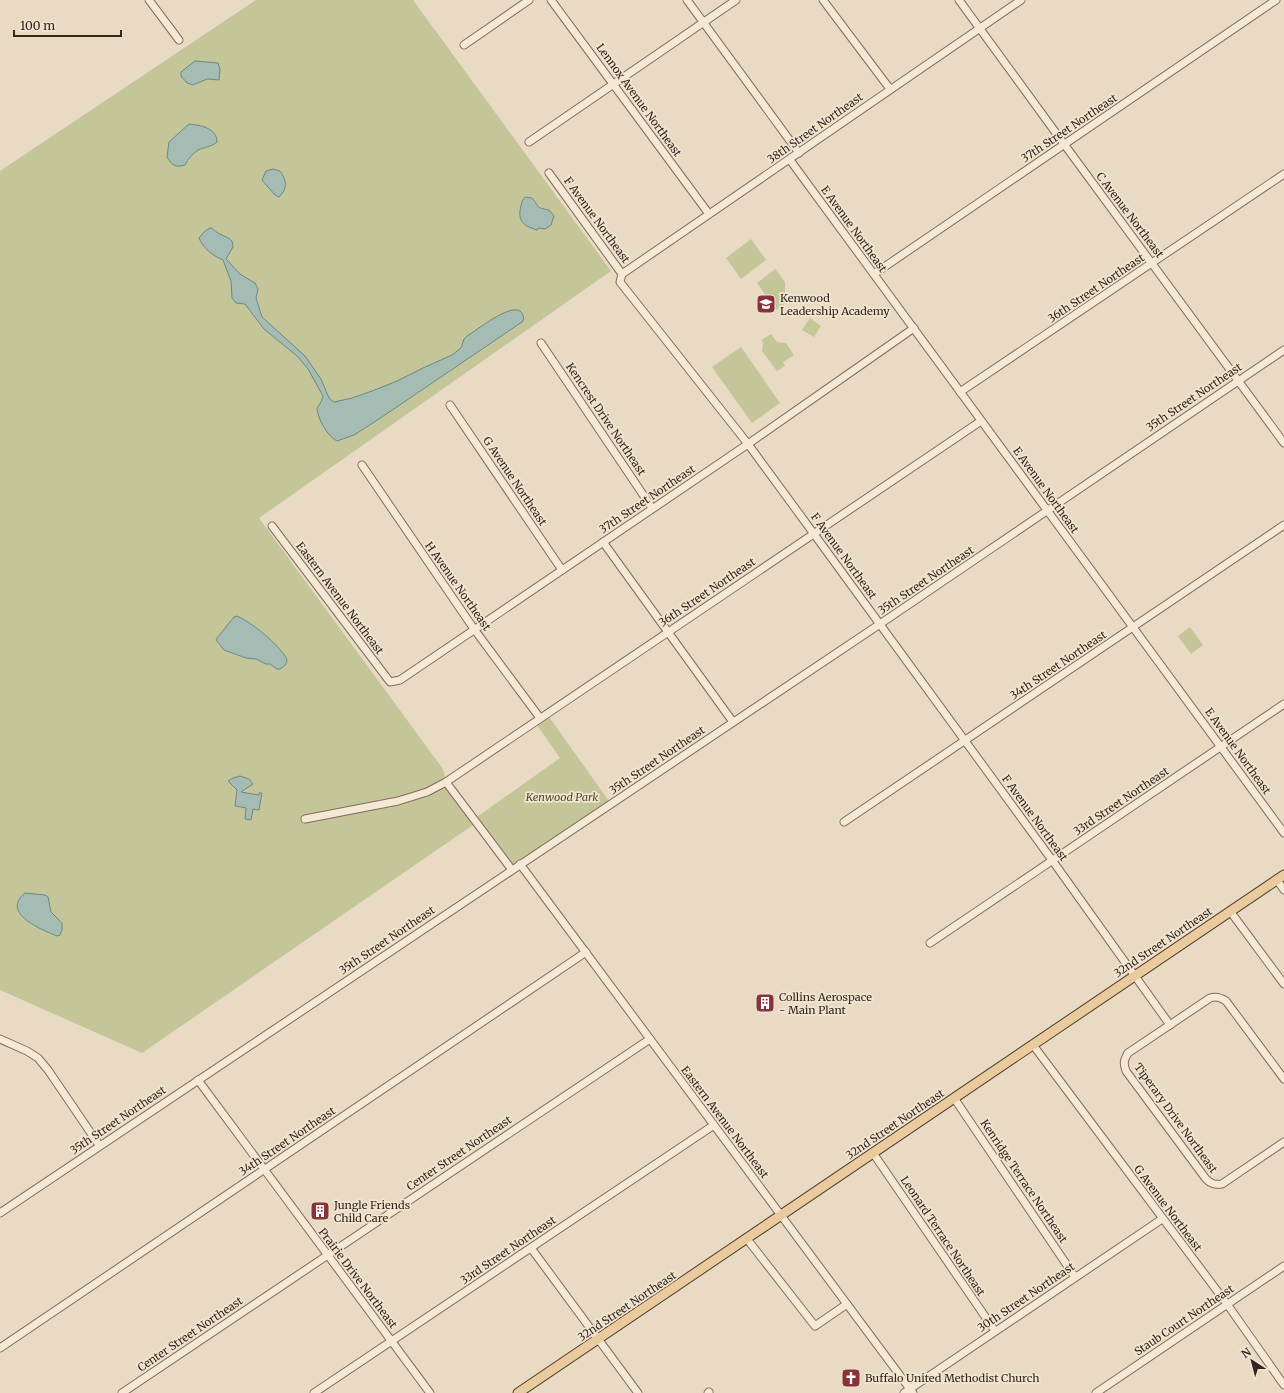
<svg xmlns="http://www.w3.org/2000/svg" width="1284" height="1393" viewBox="0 0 1284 1393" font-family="Merriweather,serif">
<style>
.green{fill:#c4c598}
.water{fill:#a4bcb3;stroke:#6d897f}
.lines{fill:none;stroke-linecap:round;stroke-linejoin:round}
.minor-casing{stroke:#816c5c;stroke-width:9}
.major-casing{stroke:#4f3c2f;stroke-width:11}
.minor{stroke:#f5e8d5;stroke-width:7}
.major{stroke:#e9cb9e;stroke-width:9}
.labels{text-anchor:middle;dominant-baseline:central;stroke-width:3.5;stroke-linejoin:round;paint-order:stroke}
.street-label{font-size:11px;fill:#32261e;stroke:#f1e5d1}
.poi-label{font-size:11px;fill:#32261e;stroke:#f1e5d1;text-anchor:start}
.park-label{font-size:11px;font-style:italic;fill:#464d27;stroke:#f1e5d1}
</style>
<rect width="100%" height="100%" fill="#e9dac3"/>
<g class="green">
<polygon points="256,0 413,0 611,271 259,518 443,769 446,782 474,819 560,758 535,722 547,714 611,804 512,870 476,823 142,1053 0,990 0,171"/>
<polygon points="751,239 766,260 741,279 726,258"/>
<polygon points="775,269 785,282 785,293 790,300 776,310 757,283"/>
<polygon points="810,318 821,326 814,337 802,330"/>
<polygon points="771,334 777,342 786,343 794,355 783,362 785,366 777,371 762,351 763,342 761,340"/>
<polygon points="741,347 780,403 752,423 712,367"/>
<polygon points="1190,627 1203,645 1191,654 1178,636"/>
</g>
<g class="water">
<polygon points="195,61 218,63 220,69 219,80 207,79 193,85 187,83 181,76 181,72"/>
<path d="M189,124C200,125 217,128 217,142C211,147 205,147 198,150C192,154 188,159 185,165C175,168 172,165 167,157L169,142Z"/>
<path d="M273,169L280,171C287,181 288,188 279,197L275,195L262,180L266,171Z"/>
<path d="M525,197L532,198C541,208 534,207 549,210L554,216L551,225L545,229L538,228L537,230C523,226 517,220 521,206C522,202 522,200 525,197Z"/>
<path d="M210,228H212C218,235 226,235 232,241L233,247L226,259L240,274L255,283L258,289L256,298L262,317L305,356L321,379L329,398L334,402L352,398L372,391L397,381L423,368L452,355L461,348L464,339L467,336C477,330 509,304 520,311C523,313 523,316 524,319L522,322L379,419L354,435L337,441C326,435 318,419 317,408L321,402L323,396L308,369L297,356L264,329L245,304L236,303L232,298L231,281L223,260C213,256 203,248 199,238L204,232Z"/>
<path d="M237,616C253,623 278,644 287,659C287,664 284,667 280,669H277L270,664H266L256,659L246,658L224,650L216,640L217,638L234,617Z"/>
<polygon points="240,776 249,779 253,784 241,792 259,795 259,793 262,793 259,810 253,809 251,820 245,819 246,808 235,806 237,790 228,781 233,778"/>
<path d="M25,893L45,895L48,897L51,912L62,923V930L60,935L57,936C42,930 0,913 25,893Z"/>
</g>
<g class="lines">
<defs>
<g id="minor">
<polyline points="149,0 179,40"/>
<polyline points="551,0 709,214"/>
<polyline points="687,0 799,153"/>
<polyline points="823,0 890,89"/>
<polyline points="959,0 1064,144 1284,443"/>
<polyline points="464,45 529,0"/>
<polyline points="529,142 736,0"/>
<polyline points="790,160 1284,833"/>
<polyline points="549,173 622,274 620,282 748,444 814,534 1052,860 1170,1025"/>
<polyline points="622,274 1021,0"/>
<polyline points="874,274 1276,0"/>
<polyline points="541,343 652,508"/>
<polyline points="960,392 1284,174"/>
<polyline points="450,405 562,570"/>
<polyline points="362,465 474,629 540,718"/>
<polyline points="272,526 390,682 400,680 748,444 914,328"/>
<polyline points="603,542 733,722"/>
<polyline points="446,782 512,870"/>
<polyline points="305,819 398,801 427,792 446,782 981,421"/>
<polyline points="844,822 1284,525"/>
<polyline points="520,864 913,1393"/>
<polyline points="1277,880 1284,890"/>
<polyline points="1230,911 1284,984"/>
<polyline points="930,943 1284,704"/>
<polyline points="0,1039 27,1051 38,1058 48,1070 99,1145"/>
<polyline points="1033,1045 1227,1304 1284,1385"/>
<path d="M1284,1079L1226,1001C1220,997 1216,996 1210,998L1128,1053C1124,1060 1123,1063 1126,1071L1206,1179C1211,1184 1215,1185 1222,1184L1284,1142"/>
<polyline points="198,1080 430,1393"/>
<polyline points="954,1098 1075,1277"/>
<polyline points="873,1153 995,1331"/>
<polyline points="0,1213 880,624 1284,350"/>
<polyline points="747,1239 815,1326 847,1304"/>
<polyline points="531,1248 638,1393"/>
<polyline points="0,1348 586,952"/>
<polyline points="122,1393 650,1039"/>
<polyline points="314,1393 714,1125"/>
<polyline points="708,1393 709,1392"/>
<polyline points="904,1393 1162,1219"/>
<polyline points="1096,1393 1284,1266"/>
</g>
<polyline id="major" points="518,1393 1284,875"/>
</defs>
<use href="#minor" class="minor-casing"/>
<use href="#major" class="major-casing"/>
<use href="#minor" class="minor"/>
<use href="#major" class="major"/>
</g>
<defs>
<symbol id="school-square" viewBox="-11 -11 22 22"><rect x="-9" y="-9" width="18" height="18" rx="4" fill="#8a323a" stroke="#f1e5d1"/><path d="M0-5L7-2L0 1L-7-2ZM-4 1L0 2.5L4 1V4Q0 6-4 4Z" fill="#fff"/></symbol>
<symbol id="building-square" viewBox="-11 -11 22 22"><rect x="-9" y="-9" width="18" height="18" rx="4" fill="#8a323a" stroke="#f1e5d1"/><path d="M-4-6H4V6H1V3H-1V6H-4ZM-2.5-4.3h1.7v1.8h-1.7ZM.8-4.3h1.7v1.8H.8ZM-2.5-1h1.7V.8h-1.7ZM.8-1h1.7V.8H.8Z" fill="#fff"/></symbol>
<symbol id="church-square" viewBox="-11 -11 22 22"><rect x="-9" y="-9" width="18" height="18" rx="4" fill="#8a323a" stroke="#f1e5d1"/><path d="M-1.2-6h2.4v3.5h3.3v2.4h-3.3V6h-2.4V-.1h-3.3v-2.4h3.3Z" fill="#fff"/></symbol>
</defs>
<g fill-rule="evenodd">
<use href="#school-square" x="755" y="293" width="22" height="22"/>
<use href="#building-square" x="754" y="992" width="22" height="22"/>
<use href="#building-square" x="309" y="1200" width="22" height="22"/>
<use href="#church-square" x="840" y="1367" width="22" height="22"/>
</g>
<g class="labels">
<g class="street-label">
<text transform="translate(639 100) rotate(54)">Lennox Avenue Northeast</text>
<text transform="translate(815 128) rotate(-35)">38th Street Northeast</text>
<text transform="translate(1069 128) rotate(-34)">37th Street Northeast</text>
<text transform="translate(1130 215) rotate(53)">C Avenue Northeast</text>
<text transform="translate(597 220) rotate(54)">F Avenue Northeast</text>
<text transform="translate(854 229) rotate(54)">E Avenue Northeast</text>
<text transform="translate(1096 288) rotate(-34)">36th Street Northeast</text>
<text transform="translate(1194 397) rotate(-34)">35th Street Northeast</text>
<text transform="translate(606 419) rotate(56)">Kencrest Drive Northeast</text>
<text transform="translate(515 481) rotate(56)">G Avenue Northeast</text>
<text transform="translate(1046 490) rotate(54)">E Avenue Northeast</text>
<text transform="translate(647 499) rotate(-34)">37th Street Northeast</text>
<text transform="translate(844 556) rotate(54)">F Avenue Northeast</text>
<text transform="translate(926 580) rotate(-34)">35th Street Northeast</text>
<text transform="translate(458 586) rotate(55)">H Avenue Northeast</text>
<text transform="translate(707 592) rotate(-34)">36th Street Northeast</text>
<text transform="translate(340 598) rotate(53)">Eastern Avenue Northeast</text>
<text transform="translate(1058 665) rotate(-34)">34th Street Northeast</text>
<text transform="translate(1238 751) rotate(54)">E Avenue Northeast</text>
<text transform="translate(657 760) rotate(-34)">35th Street Northeast</text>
<text transform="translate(1121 801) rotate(-34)">33rd Street Northeast</text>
<text transform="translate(1035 818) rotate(54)">F Avenue Northeast</text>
<text transform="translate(387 940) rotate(-34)">35th Street Northeast</text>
<text transform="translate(1163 942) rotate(-34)">32nd Street Northeast</text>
<text transform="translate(1176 1118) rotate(54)">Tiperary Drive Northeast</text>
<text transform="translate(118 1120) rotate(-34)">35th Street Northeast</text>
<text transform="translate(725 1122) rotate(53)">Eastern Avenue Northeast</text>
<text transform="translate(895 1124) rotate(-34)">32nd Street Northeast</text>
<text transform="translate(287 1141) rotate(-34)">34th Street Northeast</text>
<text transform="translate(459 1153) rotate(-34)">Center Street Northeast</text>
<text transform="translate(1024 1181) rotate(56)">Kenridge Terrace Northeast</text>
<text transform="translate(1168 1208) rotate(53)">G Avenue Northeast</text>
<text transform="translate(943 1236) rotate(56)">Leonard Terrace Northeast</text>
<text transform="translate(508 1250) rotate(-34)">33rd Street Northeast</text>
<text transform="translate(358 1278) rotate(53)">Prairie Drive Northeast</text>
<text transform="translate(1026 1297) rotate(-34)">30th Street Northeast</text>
<text transform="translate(627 1306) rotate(-34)">32nd Street Northeast</text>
<text transform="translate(1184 1320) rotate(-34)">Staub Court Northeast</text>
<text transform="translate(190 1334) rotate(-34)">Center Street Northeast</text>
</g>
<g class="poi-label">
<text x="780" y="298">Kenwood<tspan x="780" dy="13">Leadership Academy</tspan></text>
<text x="779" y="997">Collins Aerospace<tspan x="779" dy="13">- Main Plant</tspan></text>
<text x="334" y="1205">Jungle Friends<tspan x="334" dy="13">Child Care</tspan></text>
<text x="865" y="1378">Buffalo United Methodist Church</text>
</g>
<g class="park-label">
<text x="562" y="797">Kenwood Park</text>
</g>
</g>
<g transform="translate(1252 1361) rotate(324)" stroke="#f1e5d1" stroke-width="3" paint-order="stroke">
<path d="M0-3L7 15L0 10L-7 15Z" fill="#32261e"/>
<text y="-6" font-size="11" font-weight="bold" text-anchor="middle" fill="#32261e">N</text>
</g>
<path d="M14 30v6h107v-6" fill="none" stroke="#32261e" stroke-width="2"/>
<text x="20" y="30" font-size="12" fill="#32261e" stroke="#f1e5d1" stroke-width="3" paint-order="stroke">100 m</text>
</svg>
